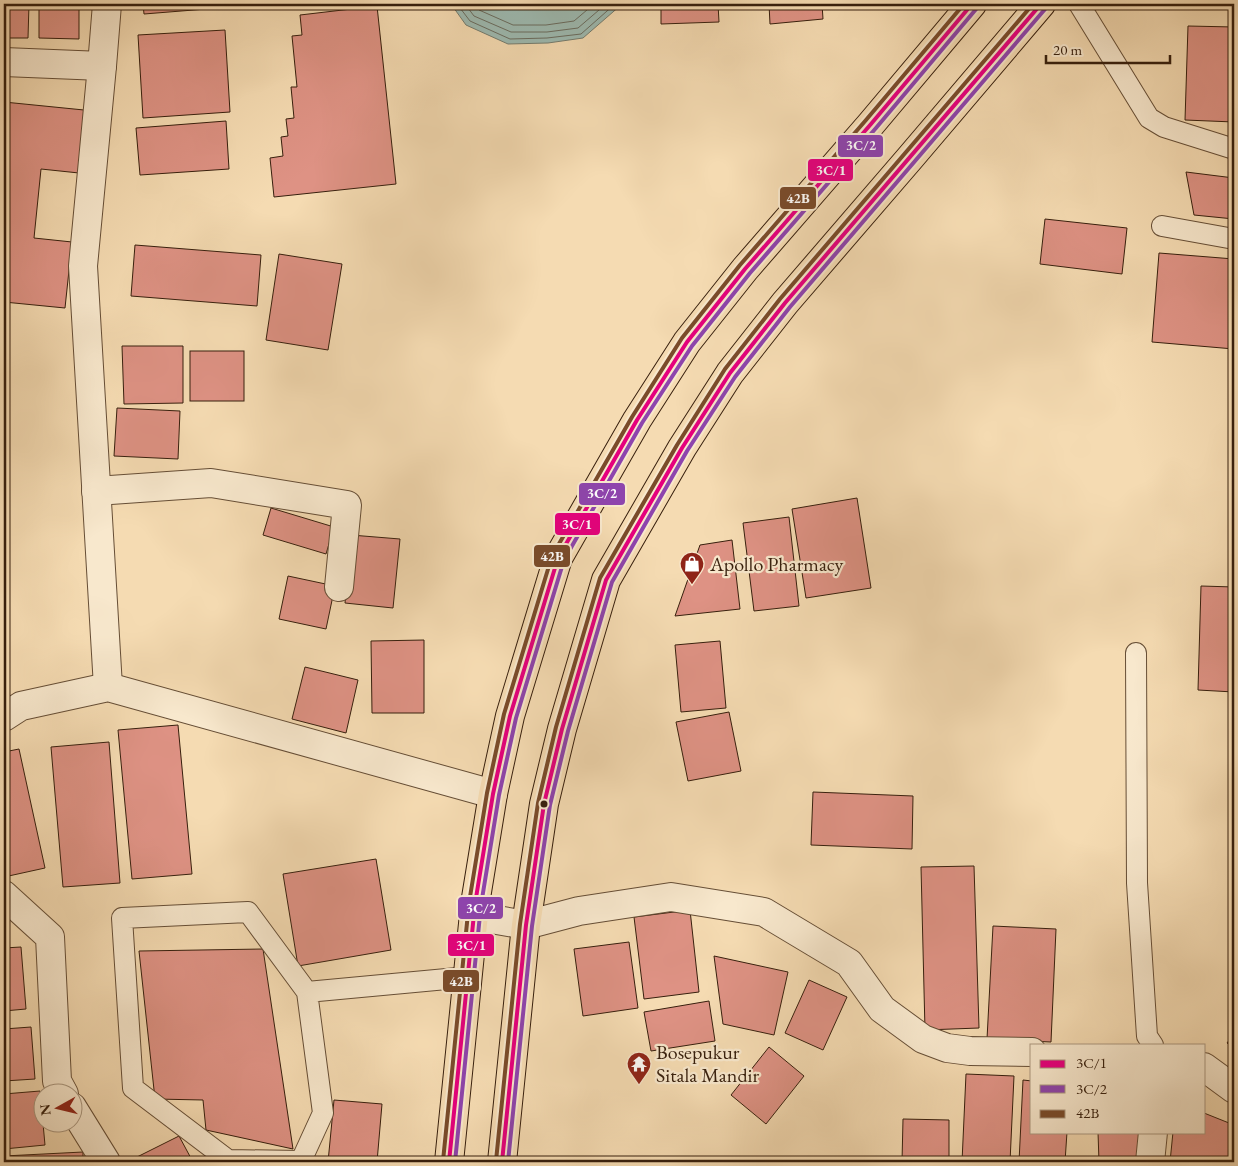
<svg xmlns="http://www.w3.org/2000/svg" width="1238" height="1166" viewBox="0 0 1238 1166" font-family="'EB Garamond',serif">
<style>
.water{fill:#9dbab1;stroke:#747c6f}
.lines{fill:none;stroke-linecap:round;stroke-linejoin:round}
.shore{stroke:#6a6c5f;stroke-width:1}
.building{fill:#de9284;stroke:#371f0d}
.service-casing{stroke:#664e36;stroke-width:22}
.minor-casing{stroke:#664e36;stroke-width:30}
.primary-casing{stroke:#371f0d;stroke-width:30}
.service{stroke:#f8e8cd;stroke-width:20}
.minor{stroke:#f8e8cd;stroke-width:28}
.primary{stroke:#f5dbb2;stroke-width:28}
.bus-1-casing{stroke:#f8e8cd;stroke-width:8}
.bus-2-casing{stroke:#f8e8cd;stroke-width:8}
.bus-3-casing{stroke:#f8e8cd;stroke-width:8}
.bus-1{stroke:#e5007d;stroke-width:4}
.bus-2{stroke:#8e44ad;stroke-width:4}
.bus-3{stroke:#7a4b2a;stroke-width:4}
.bus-dot{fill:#371f0d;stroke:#f8e8cd;stroke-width:2}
.labels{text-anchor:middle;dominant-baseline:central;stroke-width:4.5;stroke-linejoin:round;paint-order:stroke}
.poi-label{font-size:20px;fill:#371f0d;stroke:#f8e8cd;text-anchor:start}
.line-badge{stroke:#f8e8cd;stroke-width:2}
.badge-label{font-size:14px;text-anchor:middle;font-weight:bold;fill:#fff}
</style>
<rect width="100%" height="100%" fill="#f5dbb2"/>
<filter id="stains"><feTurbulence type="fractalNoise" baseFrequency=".004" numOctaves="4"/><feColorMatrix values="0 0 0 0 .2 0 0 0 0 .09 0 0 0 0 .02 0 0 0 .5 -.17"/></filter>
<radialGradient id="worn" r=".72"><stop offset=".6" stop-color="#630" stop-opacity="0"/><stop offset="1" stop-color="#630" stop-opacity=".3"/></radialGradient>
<polygon class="water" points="451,4 621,4 621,5 583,38 548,43 508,44 466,25"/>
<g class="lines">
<g class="shore">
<polyline points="457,4 470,21 510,39 547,38 581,34 615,4"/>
<polyline points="465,4 474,16 511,32 547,32 578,28 606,4"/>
<polyline points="474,4 479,10 513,25 546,25 574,21 594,4"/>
</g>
</g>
<g class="building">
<polygon points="4,4 29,4 28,38 4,38"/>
<polygon points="39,4 79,4 79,39 39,38"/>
<polygon points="143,4 230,4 231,7 144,14"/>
<polygon points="661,4 718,4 719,22 661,24"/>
<polygon points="769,4 822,4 823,19 770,24"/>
<polygon points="377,6 396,184 274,197 270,158 283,156 281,137 288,136 286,119 294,118 291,87 297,87 292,36 302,35 300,15"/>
<polygon points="1188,26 1234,27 1234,122 1185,120"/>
<polygon points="225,30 230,112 143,118 138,35"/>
<polygon points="4,102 84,110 79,173 41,169 34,238 72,242 65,308 4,302"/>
<polygon points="226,121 229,169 140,175 136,128"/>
<polygon points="1186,172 1234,178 1234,219 1194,215"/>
<polygon points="1045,219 1127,228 1122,274 1040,264"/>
<polygon points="135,245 261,255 257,306 131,296"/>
<polygon points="1159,253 1234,259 1234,349 1152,342"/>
<polygon points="279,254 342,264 328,350 266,340"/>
<polygon points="122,346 183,346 183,403 124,404"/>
<rect x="190" y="351" width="54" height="50"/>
<polygon points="117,408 180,411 178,459 114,456"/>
<polygon points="857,498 871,588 806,598 792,509"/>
<polygon points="271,508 334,527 326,554 263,535"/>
<polygon points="789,517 799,606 754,611 743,523"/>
<polygon points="351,535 400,539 393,608 345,603"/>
<polygon points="732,540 740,609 675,616 700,545"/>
<polygon points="288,576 335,586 326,629 279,619"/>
<polygon points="1201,586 1234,587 1234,692 1198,690"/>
<polygon points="424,640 424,713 372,713 371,641"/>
<polygon points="720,641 726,708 681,712 675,645"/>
<polygon points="305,667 358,680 346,733 292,719"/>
<polygon points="729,712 741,771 688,781 676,722"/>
<polygon points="178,725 192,874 132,879 118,730"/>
<polygon points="109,742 120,883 63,887 51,747"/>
<polygon points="19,749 45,868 4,877 4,752"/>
<polygon points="813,792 913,796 912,849 811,845"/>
<polygon points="376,859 391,950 298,966 283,874"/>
<polygon points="974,866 979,1028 925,1030 921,867"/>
<polygon points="690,910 699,992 644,999 634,917"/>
<polygon points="993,926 1056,929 1051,1042 987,1039"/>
<polygon points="629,942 638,1008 583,1016 574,949"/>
<polygon points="21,947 26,1009 4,1011 4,948"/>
<polygon points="263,949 293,1149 206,1130 203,1100 155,1099 139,951"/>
<polygon points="714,956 788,972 774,1035 723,1024"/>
<polygon points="809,980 847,997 823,1050 785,1033"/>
<polygon points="709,1001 715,1041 651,1051 644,1012"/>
<polygon points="31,1027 35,1079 4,1081 4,1029"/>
<polygon points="1234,1034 1234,1048 1227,1043"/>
<polygon points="769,1047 804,1076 766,1124 731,1095"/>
<polygon points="966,1074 1014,1076 1010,1162 962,1162"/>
<polygon points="1023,1080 1032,1081 1032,1132 1067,1132 1065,1162 1075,1162 1019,1162"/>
<polygon points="40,1091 45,1145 4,1149 4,1094"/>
<polygon points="334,1100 382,1104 377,1162 328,1162"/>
<polygon points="1204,1113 1234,1125 1234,1162 1170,1162 1173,1132 1204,1132"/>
<polygon points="903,1119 949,1120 949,1162 902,1162"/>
<polygon points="1098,1132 1142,1132 1142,1162 1099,1162"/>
<polygon points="179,1136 193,1162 132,1162 131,1160"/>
<polygon points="83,1152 83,1162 4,1162 4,1156"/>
</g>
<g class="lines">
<defs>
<g id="service">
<polyline points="1079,4 1149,118 1164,127 1234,149"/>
<polyline points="1162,226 1234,239"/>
<polyline points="1136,653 1137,883 1147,1036 1153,1045"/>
<polyline points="307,992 323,1113 301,1161 228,1160 133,1088 122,918 248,912 307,992 468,977"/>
</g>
<g id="minor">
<polyline points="107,4 102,66 83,266 108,687"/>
<polyline points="4,62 102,66"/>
<polyline points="96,491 211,483 347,505 339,587"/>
<polyline points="4,717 21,706 108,687 493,794"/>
<polyline points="4,895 50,937 57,1081 64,1094"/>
<polyline points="474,916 526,925 579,911 671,897 764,912 849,963 882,1009 923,1039 947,1048 970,1051 1032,1052"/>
<polyline points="1204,1067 1234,1089"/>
<polyline points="72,1107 106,1162"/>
<polyline points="1150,1162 1153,1132"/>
</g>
<g id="primary">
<polyline points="449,1162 475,904 493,794 510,716 558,558 637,420 687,342 745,269 871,124 972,4"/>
<polyline points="502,1162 526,925 544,804 562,729 606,580 682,448 730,373 785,303 910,158 1041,4"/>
</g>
</defs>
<use href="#service" class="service-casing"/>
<use href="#minor" class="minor-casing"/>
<use href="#primary" class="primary-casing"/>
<use href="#service" class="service"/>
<use href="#minor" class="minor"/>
<use href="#primary" class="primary"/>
<defs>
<g id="bus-1">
<polyline points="449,1162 475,904 493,794 510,716 558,558 637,420 687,342 745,269 871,124 972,4"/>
<polyline points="502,1162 526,925 544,804 562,729 606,580 682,448 730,373 785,303 1041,4"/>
</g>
<g id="bus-2">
<polyline points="455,1162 481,905 499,795 516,718 564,560 642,423 692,346 750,273 876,128 977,8"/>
<polyline points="508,1162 532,926 550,805 568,731 612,582 687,451 735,377 790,307 1046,8"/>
</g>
<g id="bus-3">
<polyline points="443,1161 469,903 487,793 504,714 552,556 632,417 682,338 740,265 866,120 964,4"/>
<polyline points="496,1161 520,924 538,803 556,727 600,578 677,445 725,369 780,299 1033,4"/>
</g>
</defs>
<use href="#bus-1" class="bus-1-casing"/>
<use href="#bus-2" class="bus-2-casing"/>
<use href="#bus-3" class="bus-3-casing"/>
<use href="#bus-1" class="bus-1"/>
<use href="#bus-2" class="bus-2"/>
<use href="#bus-3" class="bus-3"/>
</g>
<defs>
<symbol id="shop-pin" viewBox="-11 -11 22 30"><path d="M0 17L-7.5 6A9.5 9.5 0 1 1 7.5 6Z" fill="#8f2418" stroke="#f8e8cd"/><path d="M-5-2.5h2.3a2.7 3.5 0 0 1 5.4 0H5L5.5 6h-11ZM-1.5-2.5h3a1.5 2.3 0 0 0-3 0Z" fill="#fff"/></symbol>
<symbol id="temple-pin" viewBox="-11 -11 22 30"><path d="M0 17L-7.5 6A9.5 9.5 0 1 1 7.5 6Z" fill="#8f2418" stroke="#f8e8cd"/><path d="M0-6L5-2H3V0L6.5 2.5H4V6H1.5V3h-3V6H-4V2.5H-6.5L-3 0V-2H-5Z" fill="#fff"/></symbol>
</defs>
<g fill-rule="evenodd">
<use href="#shop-pin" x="678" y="550" width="28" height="38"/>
<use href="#temple-pin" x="625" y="1050" width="28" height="38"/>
</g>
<circle class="bus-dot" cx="544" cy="804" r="4.5"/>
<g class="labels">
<g class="poi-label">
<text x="710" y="564">Apollo Pharmacy</text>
<text x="656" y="1052">Bosepukur<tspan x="656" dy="23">Sitala Mandir</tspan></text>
</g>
</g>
<g class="line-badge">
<rect x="837" y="134" width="47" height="24" rx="5" fill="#8e44ad"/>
<rect x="807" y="158" width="47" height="24" rx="5" fill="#e5007d"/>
<rect x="779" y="186" width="38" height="24" rx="5" fill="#7a4b2a"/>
<rect x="578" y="482" width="48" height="24" rx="5" fill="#8e44ad"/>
<rect x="554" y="512" width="47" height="24" rx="5" fill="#e5007d"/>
<rect x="533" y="544" width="38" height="24" rx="5" fill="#7a4b2a"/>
<rect x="457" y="896" width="47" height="24" rx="5" fill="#8e44ad"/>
<rect x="447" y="933" width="48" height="24" rx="5" fill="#e5007d"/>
<rect x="442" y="969" width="38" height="24" rx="5" fill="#7a4b2a"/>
</g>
<g class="badge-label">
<text x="861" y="150">3C/2</text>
<text x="831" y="175">3C/1</text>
<text x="798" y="203">42B</text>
<text x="602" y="498">3C/2</text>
<text x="577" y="529">3C/1</text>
<text x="552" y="561">42B</text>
<text x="481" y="913">3C/2</text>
<text x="471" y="950">3C/1</text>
<text x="461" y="986">42B</text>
</g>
<rect width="1238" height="1166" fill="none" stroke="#f5dbb2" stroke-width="20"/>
<rect x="5" y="5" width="1228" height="1156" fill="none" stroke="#371f0d" stroke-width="2.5"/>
<rect x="10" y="10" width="1218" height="1146" fill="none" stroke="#371f0d"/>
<rect x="1030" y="1044" width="175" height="90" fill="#f8e8cd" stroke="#ab9880"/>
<rect x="1040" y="1060" width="25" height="8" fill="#e5007d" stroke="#ab9880"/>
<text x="1076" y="1068" font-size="15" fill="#371f0d">3C/1</text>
<rect x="1040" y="1085" width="25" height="8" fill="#8e44ad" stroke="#ab9880"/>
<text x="1076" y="1094" font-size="15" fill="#371f0d">3C/2</text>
<rect x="1040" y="1110" width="25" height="8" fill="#7a4b2a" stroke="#ab9880"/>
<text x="1076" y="1118" font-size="15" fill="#371f0d">42B</text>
<g transform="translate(58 1108) rotate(262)"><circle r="24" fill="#f8e8cd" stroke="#ab9880"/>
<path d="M0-4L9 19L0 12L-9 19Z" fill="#8f2418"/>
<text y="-8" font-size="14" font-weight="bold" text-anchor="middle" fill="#371f0d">N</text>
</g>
<path d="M1046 55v8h124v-8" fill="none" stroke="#371f0d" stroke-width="2.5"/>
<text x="1053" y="55" font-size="15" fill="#371f0d" stroke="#f8e8cd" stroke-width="4" paint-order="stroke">20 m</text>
<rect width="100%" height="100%" filter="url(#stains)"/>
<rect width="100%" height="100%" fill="url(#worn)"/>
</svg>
